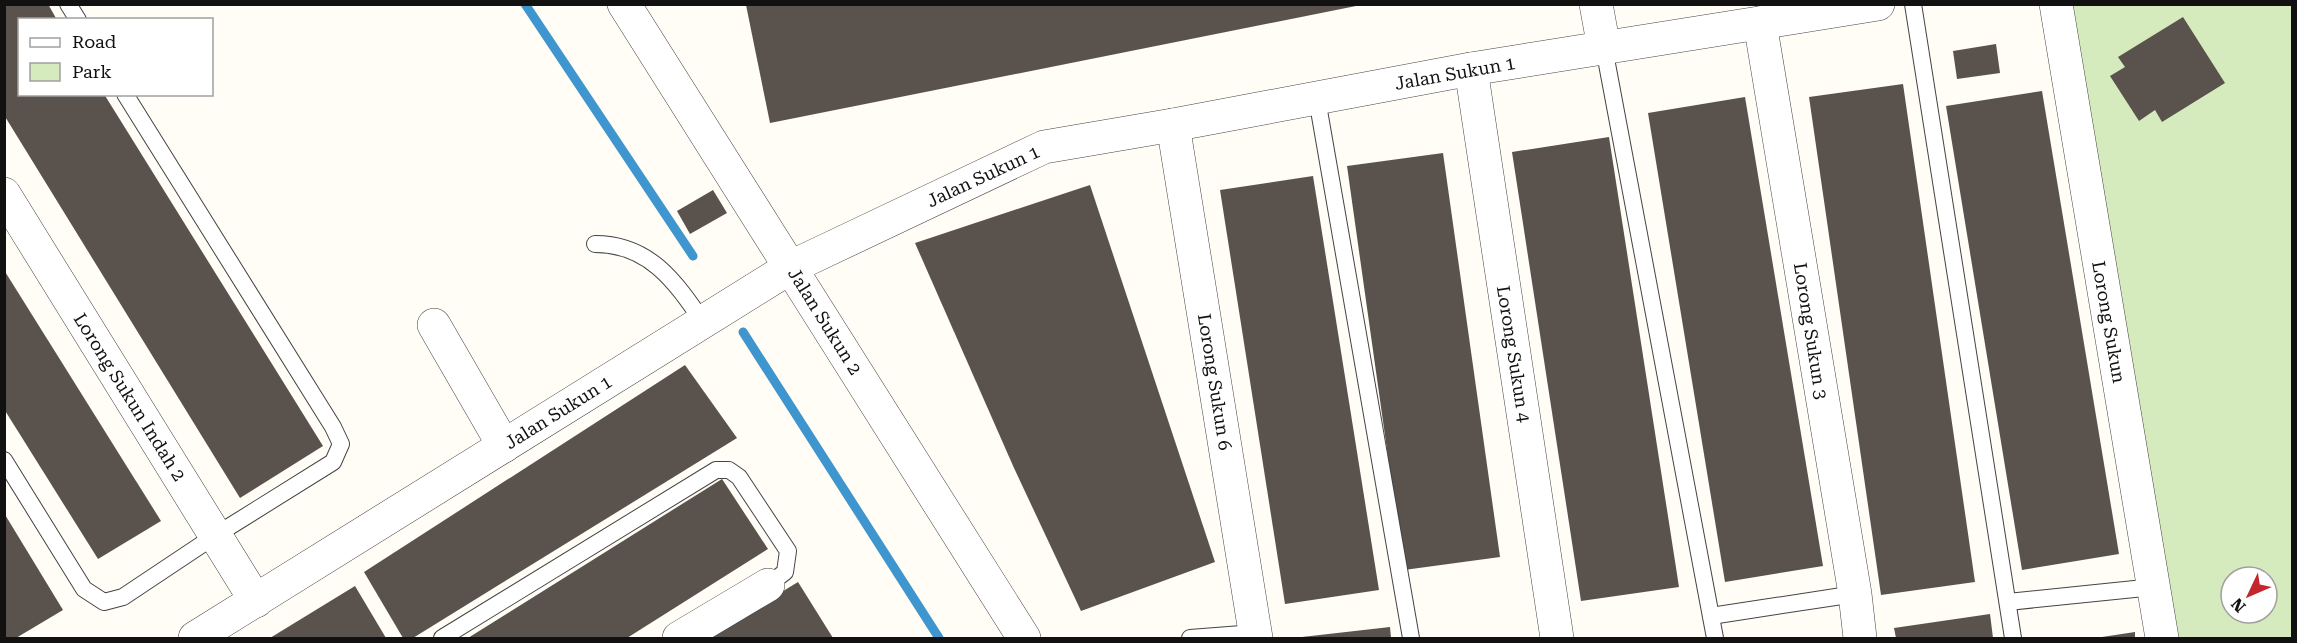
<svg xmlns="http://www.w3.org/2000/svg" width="2297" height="643" viewBox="0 0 2297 643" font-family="'Roboto Serif',serif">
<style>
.green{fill:#d5ebbd;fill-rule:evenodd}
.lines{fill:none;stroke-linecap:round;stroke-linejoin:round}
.stream{stroke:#3f96cf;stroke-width:9}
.building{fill:#5a524d}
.service-casing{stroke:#444;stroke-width:18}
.minor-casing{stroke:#444;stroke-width:34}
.service{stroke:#fff;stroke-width:16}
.minor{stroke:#fff;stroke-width:33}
.labels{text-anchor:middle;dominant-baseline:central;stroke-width:6;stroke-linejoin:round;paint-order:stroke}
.street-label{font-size:18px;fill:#111;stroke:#fff}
</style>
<rect width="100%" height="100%" fill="#fffdf5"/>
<path class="green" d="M2056,5H2292V638H2162ZM2231,577H2267V613H2231Z"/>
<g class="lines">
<g class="stream">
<polyline points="525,4 693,256"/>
<polyline points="743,332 939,638"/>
</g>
</g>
<g class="building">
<polygon points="4,4 48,4 57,20 20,20 20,94 104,94 323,446 240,498 4,115"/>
<polygon points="746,5 1356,5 1356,6 770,123"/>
<polygon points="2183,17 2225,83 2162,122 2155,110 2139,121 2110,76 2125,67 2118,57"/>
<polygon points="1996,44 2000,73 1957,79 1953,51"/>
<polygon points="1903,84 1975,582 1881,595 1809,97"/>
<polygon points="2042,91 2119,554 2022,570 1946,106"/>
<polygon points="1745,97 1823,566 1725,582 1648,113"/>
<polygon points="1609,137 1679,587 1581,601 1512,152"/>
<polygon points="1443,153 1500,557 1404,570 1347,166"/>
<polygon points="1313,176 1379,590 1285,604 1220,190"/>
<polygon points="1090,185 1215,562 1081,611 1014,468 915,243"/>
<polygon points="713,190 727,213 690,234 677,211"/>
<polygon points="4,270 161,521 98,559 4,409"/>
<polygon points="685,365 737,438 413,638 403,638 364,572"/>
<polygon points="722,479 768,549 627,638 468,638"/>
<polygon points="4,513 63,610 16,638 4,638"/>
<polygon points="798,582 833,638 706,638"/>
<polygon points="355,586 386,638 270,638"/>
<polygon points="1990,614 1993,638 1896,638 1894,628"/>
<polygon points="1390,627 1391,638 1303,638 1302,637"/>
<polygon points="2135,632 2135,638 2102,638 2102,637"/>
</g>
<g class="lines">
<defs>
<g id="service">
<polyline points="68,4 78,20"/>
<polyline points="1913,4 2013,638"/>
<polyline points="1604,48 1715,638"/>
<polyline points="1317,99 1411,638"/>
<path d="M595,244C649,244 675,281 703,322"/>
<polyline points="4,460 84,589 104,602 123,597 216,535 333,462 341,444 333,427 125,94"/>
<polyline points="2008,602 2154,587"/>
<polyline points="1711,616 1855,594"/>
<polyline points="442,638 716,470 729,470 739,477 788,551 785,572 768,585"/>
<polyline points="1190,638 1255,633"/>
</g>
<g id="minor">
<polyline points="624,4 1024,638"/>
<polyline points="1596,4 1604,48"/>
<polyline points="2056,4 2162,638"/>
<polyline points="1760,23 1855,594 1860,638"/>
<polyline points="1471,69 1557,638"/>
<polyline points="1173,125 1256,638"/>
<polyline points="4,194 256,601"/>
<polyline points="434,325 504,446"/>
<polyline points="195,638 791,267 1044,147 1173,125 1471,69 1878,4"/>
<polyline points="679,638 768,585"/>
</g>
</defs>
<use href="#service" class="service-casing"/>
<use href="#minor" class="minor-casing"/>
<use href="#service" class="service"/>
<use href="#minor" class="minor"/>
</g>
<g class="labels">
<g class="street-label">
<text transform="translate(1455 73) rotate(-10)">Jalan Sukun 1</text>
<text transform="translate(983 176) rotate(-25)">Jalan Sukun 1</text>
<text transform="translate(825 321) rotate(58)">Jalan Sukun 2</text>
<text transform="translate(2109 322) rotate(80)">Lorong Sukun</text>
<text transform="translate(1811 331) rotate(81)">Lorong Sukun 3</text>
<text transform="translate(1514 354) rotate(81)">Lorong Sukun 4</text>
<text transform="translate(1215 382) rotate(81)">Lorong Sukun 6</text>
<text transform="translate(130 397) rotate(58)">Lorong Sukun Indah 2</text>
<text transform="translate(558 412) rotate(-32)">Jalan Sukun 1</text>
</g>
</g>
<rect width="2297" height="643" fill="none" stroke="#111111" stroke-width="12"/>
<rect x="18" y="18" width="195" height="78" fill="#ffffff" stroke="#a0a0a0" stroke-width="1.5"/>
<rect x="30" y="38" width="30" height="9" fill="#ffffff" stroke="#a0a0a0" stroke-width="1.5"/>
<text x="72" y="48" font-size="18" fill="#111111">Road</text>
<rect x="30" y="63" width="30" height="18" fill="#d5ebbd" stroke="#a0a0a0" stroke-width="1.5"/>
<text x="72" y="78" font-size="18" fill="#111111">Park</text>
<g transform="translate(2249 595) rotate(226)"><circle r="28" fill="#ffffff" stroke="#a0a0a0" stroke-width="1.5"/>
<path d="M0-4.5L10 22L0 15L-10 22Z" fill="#c4262e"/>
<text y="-9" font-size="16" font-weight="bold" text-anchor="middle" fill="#111111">N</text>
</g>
</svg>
